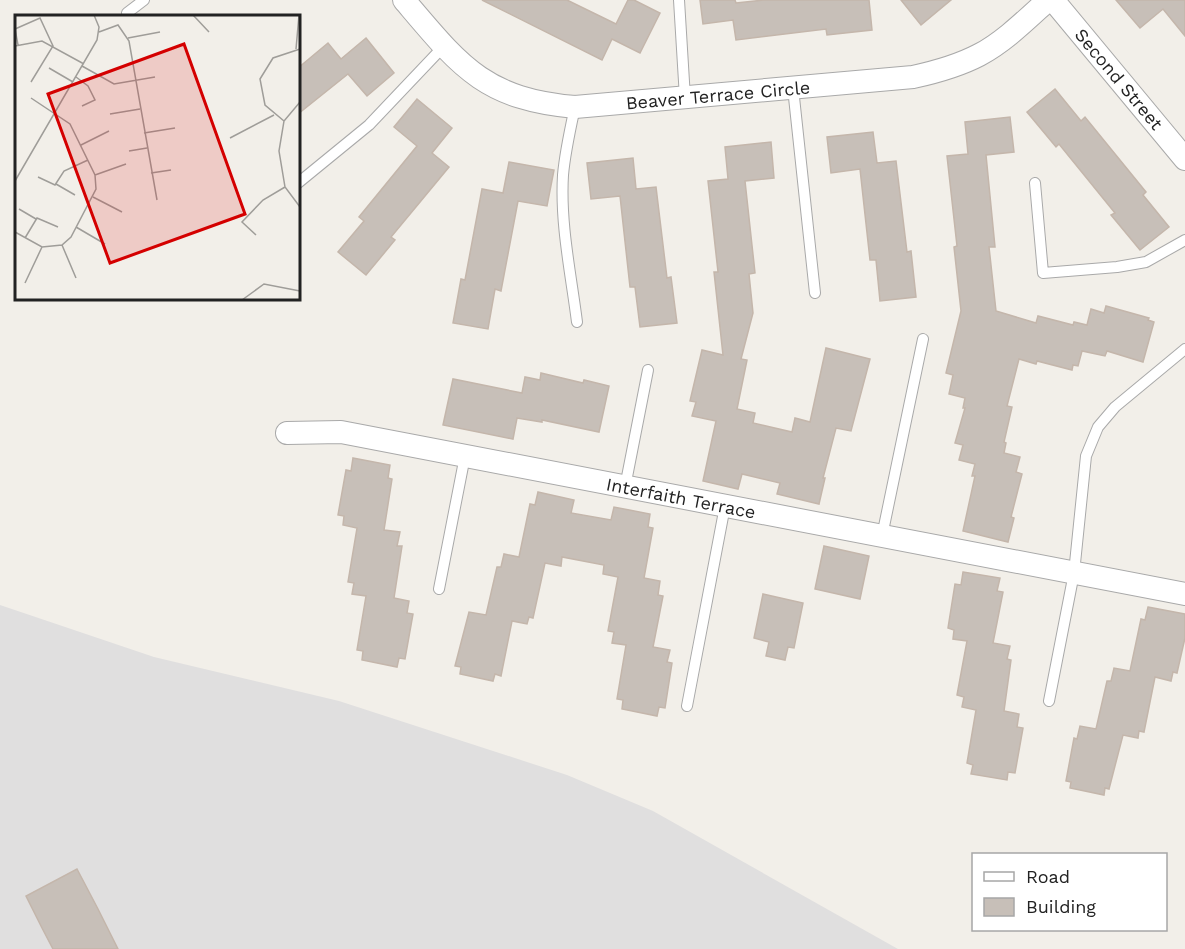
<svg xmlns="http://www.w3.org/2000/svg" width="1185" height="949" viewBox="0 0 1185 949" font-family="'Work Sans',sans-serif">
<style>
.residential{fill:#e0dfdf}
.building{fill:#c7bfb8;stroke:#c4b6ab;stroke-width:1.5}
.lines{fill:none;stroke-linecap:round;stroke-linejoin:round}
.lane-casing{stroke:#a9a9a9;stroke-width:12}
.street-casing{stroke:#a9a9a9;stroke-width:24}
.lane{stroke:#fff;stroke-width:10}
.street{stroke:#fff;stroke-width:22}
.labels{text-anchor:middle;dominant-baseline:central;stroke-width:5;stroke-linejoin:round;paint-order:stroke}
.street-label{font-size:18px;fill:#222;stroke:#fff}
.inset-road{fill:none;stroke:#9f9d99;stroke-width:1.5}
.view{fill:#d40000;fill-opacity:0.15;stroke:#d40000;stroke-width:3}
.inset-edge{fill:none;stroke:#222;stroke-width:3}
</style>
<rect width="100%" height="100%" fill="#f2efe9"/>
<polygon class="residential" points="0,605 154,657 339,701 567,775 653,811 898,949 0,949"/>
<g class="building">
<polygon points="482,0 567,0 616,24 628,0 634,0 660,13 640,53 612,39 602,60"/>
<polygon points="700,0 735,0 736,3 764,0 869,0 872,30 827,35 826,29 736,40 733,20 703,24"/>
<polygon points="901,0 951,0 921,25"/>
<polygon points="1116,0 1185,0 1185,36 1163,9 1140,28"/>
<polygon points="366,38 394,73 367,96 348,74 298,114 298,68 328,43 341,59"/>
<polygon points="1055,89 1081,121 1085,117 1146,192 1143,195 1169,227 1140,250 1111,215 1115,213 1059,144 1056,147 1027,112"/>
<polygon points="417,99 452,128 432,153 449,167 391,237 395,240 366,275 338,252 364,221 359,217 417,146 394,127"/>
<polygon points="1010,117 1014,152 986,155 995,247 989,247 996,311 1036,323 1038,316 1073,325 1074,322 1087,325 1091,309 1104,313 1106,306 1149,318 1148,320 1154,322 1143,362 1107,351 1105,356 1082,351 1078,366 1073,365 1072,370 1037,361 1036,364 1019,359 1007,406 1012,407 1004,442 1006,443 1004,453 1020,457 1016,472 1022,474 1011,517 1014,518 1008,542 963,531 975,476 972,476 975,464 959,460 963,445 955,443 965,408 963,408 965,398 949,394 953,375 946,373 961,311 954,247 957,246 947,156 968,154 965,122"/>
<polygon points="873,132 877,163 896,161 907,252 911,251 916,297 880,301 876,260 870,260 860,169 831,173 827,137"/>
<polygon points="771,142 774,178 745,181 755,273 749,274 753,313 741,359 747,360 737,409 755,413 753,423 792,432 795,418 810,422 826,348 870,359 851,431 836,428 823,478 825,478 819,504 777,494 780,483 742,474 738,489 703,481 716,421 692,416 696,402 690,401 702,350 723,355 714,272 718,272 708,181 728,179 725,147"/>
<polygon points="633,158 636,189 656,187 667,278 671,277 677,323 640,327 635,287 630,287 620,196 591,199 587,163"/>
<polygon points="509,162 554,170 547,206 518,201 501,291 495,289 488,329 453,323 461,279 465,280 482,189 503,193"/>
<polygon points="541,373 583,383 584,380 609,386 599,432 542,420 542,422 517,418 513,439 443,425 453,379 522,393 525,377 540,380"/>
<polygon points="353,458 390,465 388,478 392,479 384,530 400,532 397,546 402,546 394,598 409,601 407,613 413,614 405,659 399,658 397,667 362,660 363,651 357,650 366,596 352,594 354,583 348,582 357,528 343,525 344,516 338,515 346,470 351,471"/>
<polygon points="538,492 574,500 571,513 611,520 614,507 650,514 648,527 653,528 644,578 660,581 658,595 663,596 653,647 670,650 667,662 672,663 665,708 659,707 657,716 622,709 623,700 617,699 626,645 612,643 614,632 608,631 618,577 603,574 604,565 562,557 561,566 545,563 533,618 529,617 527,624 512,621 501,676 495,674 493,681 460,674 461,667 455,666 469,612 486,615 497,567 501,567 504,554 519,557 530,504 535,505"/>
<polygon points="824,546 869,556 860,599 815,589"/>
<polygon points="963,572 1000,578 997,591 1003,592 993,643 1010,646 1007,659 1011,660 1004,711 1019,714 1017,727 1023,728 1015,773 1008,772 1007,780 971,774 973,765 967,763 976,710 962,707 964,697 957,695 967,641 953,639 954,630 948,628 955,584 961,585"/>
<polygon points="763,594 803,603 794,648 788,647 785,660 766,656 769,642 754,638"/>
<polygon points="1148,607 1185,614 1185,638 1177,673 1173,672 1171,681 1155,677 1144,732 1139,731 1138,738 1123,735 1109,789 1105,788 1104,795 1070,788 1071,782 1066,781 1074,738 1077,739 1080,726 1096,729 1107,681 1111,681 1114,668 1130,671 1141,619 1145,620"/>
<polygon points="77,869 98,909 118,949 53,949 42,928 26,896"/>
</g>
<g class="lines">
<defs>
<g id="lane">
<polyline points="679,0 685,98"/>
<polyline points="127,13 144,0"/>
<polyline points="793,88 815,293"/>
<path d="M575,107C570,130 565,152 563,175C560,224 571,274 577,322"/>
<polyline points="298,183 369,125 443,47"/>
<polyline points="1035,183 1043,273 1117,267 1146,262 1185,240"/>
<polyline points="625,487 648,370"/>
<polyline points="882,536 923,339"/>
<polyline points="439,589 465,456"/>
<polyline points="1049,701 1074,573 1086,456 1098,427 1115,407 1185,349"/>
<polyline points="687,706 725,506"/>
</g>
<g id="street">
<path d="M404,0C460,66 484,99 575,107L913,77C936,72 958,66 979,55C1004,42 1027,19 1048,0"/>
<polyline points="1053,0 1185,159"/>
<polyline points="287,433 341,432 1185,594"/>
</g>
</defs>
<use href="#lane" class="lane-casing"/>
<use href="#street" class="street-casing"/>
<use href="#lane" class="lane"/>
<use href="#street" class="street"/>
</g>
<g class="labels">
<g class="street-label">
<text transform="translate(1119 79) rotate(50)">Second Street</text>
<text transform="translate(718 95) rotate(-5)">Beaver Terrace Circle</text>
<text transform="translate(681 498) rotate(11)">Interfaith Terrace</text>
</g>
</g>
<g transform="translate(15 15)">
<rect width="285" height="285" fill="#f2efe9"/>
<path class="inset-road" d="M178,0L194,17M84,17L103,10L114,26L142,185M113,23L145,17M3,30L0,14L25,3L38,31L16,67M0,31L27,26L69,49M281,34L284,0M67,51L99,69L140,62M34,53L58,67M61,62L73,71L80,85L67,91M285,87L269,106L264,136L270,172L285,192M95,99L125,94M269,106L250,90L245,64L258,43L285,34M129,118L160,113M215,123L259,100M66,130L94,116M114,136L132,133M136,158L156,155M80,160L111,149M23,162L40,170L49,156L73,145M0,166L82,25L84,12L79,0M41,169L60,180M78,182L107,197M4,194L21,204M61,212L90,229M0,217L27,232L47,230L56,222L81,174L80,160L55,109L16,83M241,220L227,207L248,185L270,172M10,223L22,203L43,212M47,230L61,263M10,268L27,232M227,285L249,269L285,276"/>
<path class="view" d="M169,29L230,199L95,248L33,79Z"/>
<rect width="285" height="285" class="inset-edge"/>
</g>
<rect x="972" y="853" width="195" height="78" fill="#ffffff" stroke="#a7a7a7" stroke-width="1.5"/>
<rect x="984" y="872" width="30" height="9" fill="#ffffff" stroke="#a7a7a7" stroke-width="1.5"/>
<text x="1026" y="883" font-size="18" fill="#222222">Road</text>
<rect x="984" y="898" width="30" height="18" fill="#c7bfb8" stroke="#a7a7a7" stroke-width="1.5"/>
<text x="1026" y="913" font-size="18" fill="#222222">Building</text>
</svg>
